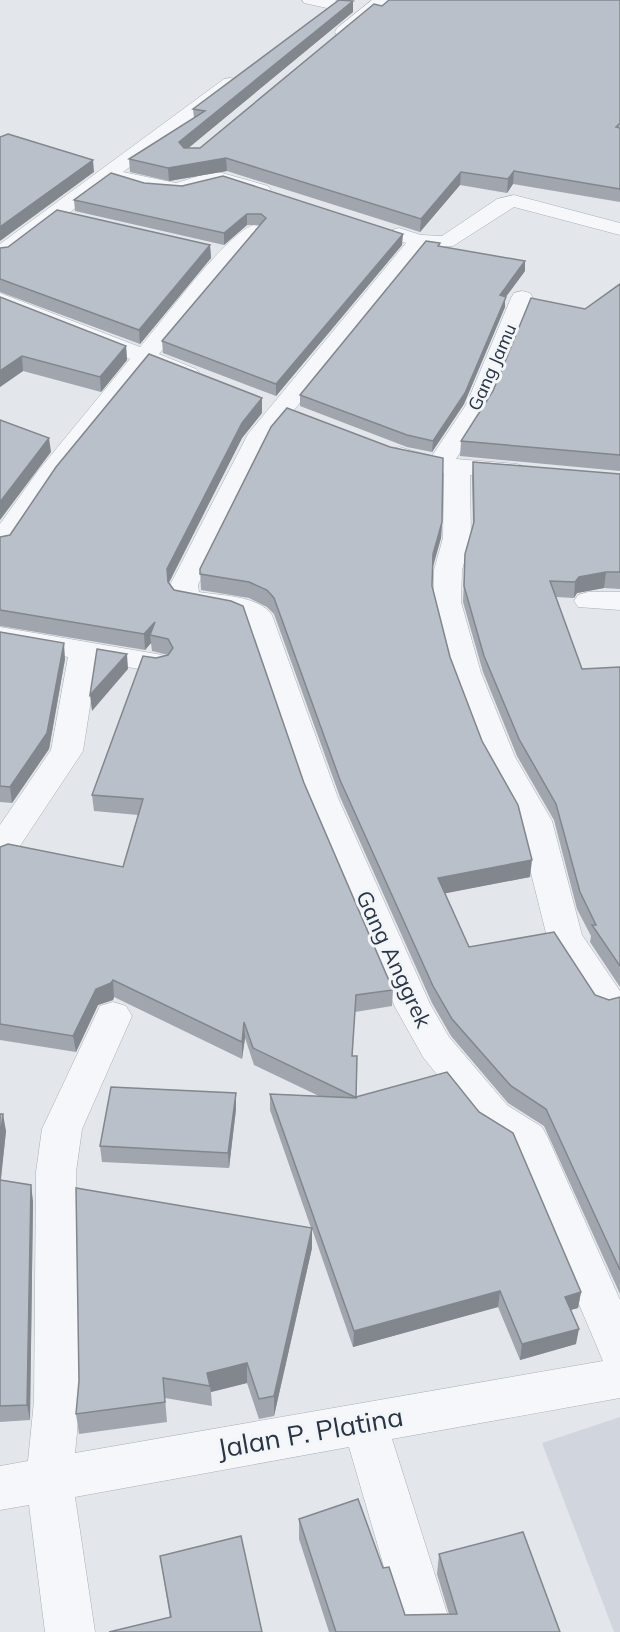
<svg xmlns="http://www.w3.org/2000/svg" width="620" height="1632" viewBox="0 0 620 1632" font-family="Mulish,sans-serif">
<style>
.built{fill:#d1d6de}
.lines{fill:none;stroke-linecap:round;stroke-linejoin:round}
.minor-casing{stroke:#a8aeb7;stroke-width:1}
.minor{fill:#f6f7fa;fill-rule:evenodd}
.wall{fill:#a0a5ae}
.shaded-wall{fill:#82868d}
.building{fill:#bac0ca;stroke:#82868d;stroke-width:1.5}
.labels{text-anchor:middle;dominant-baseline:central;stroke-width:6;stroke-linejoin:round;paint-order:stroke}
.far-street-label{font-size:18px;fill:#2a3445;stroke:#f3f6f9}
.street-label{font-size:22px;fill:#2a3445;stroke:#f3f6f9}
.near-street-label{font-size:27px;fill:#2a3445;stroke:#f3f6f9}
</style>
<rect width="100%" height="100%" fill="#e3e7ec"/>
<polygon class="built" points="620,1417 620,1632 614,1632 542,1443"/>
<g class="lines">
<defs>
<g id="minor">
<polygon points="302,0 335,0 344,5 336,10 304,3"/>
<polygon points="372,0 390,0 349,36 337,36 335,32 337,28"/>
<polygon points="230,78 236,79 239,83 236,87 123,172 176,183 215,171 268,186 271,190 268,194 261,196 215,183 195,192 176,195 111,181 8,259 0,260 0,244 224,79"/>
<path d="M514,195L620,223V235L514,207L453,246L425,248L269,441L198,585L199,592C221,596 258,595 272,615L338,798L430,1004L449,1037L507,1105L542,1127L548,1138L620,1300V1398L392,1439L453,1632H403L349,1447L75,1497L95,1632H45L29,1505L0,1510V1466L28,1461L34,1401L36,1172L42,1129L100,1006L113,1002L126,1006L132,1016L82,1129L76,1172L80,1401L75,1453L603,1361L513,1148L479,1127L423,1057L395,1007L306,798L245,620L232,614L175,603L171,597L170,585L248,434L406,243L392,238L389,234L392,230L399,228L421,235L442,236L497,199Z"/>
<path d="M254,225L261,227L264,231L261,235L237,259L159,354L196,369L200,374L196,379H180L149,367L56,481L10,549L0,551V524L38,471L130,359L0,308V293L140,347C162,322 227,232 254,225Z"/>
<polygon points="522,291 530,293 533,298 490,405 456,459 517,464 526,467 530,472 526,477 517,480 470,475 471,538 462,570 461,602 481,673 515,757 552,821 582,935 620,991 620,1011 607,1015 594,1011 547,937 518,821 483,757 451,673 433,602 434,570 443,538 444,473 390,460 386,455 390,450 399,447 432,456 466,405 511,298 514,293"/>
<polygon points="588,592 620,592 620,610 578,607 574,601 578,595"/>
<polygon points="0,627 157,654 168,657 172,663 168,669 157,672 97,662 83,751 12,858 0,862 0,825 51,750 68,657 0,645"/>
</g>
</defs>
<use href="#minor" class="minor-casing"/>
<use href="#minor" class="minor"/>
</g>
<g class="wall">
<polygon points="620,0 620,202 513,184 507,193 460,185 420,232 227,171 169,181 130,172 129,159 194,118 193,109 353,1 353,12 188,148 200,148 382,6"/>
<polygon points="144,183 402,245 276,396 163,353 162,341 260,225 247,225 224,245 75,211 74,200"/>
<polygon points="210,245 211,258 140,344 0,292 0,248"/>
<polygon points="440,246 525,271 505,298 505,307 464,404 432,452 407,447 300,406 300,395"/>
<polygon points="620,284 620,471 460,456 461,441 585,309"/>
<polygon points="0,297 126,346 127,360 101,392 23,371 0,387"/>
<polygon points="262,413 242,438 169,583 304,783 393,990 392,1006 355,1012 352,1056 356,1097 581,1292 578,1308 571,1310 576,1344 520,1360 498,1307 353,1347 312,1229 312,1248 274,1416 259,1419 247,1383 211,1392 212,1406 165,1398 167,1422 79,1434 76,1414 311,1228 270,1110 270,1094 319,1096 254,1065 245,1038 242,1059 114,997 113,1000 98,1005 76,1052 0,1040 0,847 123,867 138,815 94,811 92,795 156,658 168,655 152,651 151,643 145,650 0,626 0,537 10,535"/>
<polygon points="473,462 620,474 620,589 604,588 577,593 574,598 556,597 582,669 620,667 620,987 590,942 591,936 577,909 554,820 517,756 483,672 463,602 465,554 473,527 472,477"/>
<polygon points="442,522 441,538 432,568 432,586 450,657 530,877 445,893 469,947 609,1000 620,997 620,1294 544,1126 508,1103 451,1036 432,1003 340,797 274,614 267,607 249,598 201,590 200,569"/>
<polygon points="0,632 65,659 49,749 12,803 0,802"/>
<polygon points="236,1109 229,1168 102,1162 100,1146"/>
<polygon points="0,1114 6,1131 1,1180 33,1201 30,1420 0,1422"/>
<polygon points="299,1519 383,1568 405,1615 449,1614 437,1574 439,1554 560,1632 329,1632 299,1539"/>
<polygon points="160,1556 262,1632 170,1618"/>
</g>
<g class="shaded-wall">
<polygon points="353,1 353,12 180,155 179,142"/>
<polygon points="226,158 227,171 169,181 168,168"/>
<polygon points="93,160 94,172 0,241 0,227"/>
<polygon points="514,171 513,184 507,193 508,179"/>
<polygon points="461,172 460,185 420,232 421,219"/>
<polygon points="247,214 247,225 224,245 224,233"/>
<polygon points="403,234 402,245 276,396 276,384"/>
<polygon points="210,245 211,258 140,344 139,330"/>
<polygon points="525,261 525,271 505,298 505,307 464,404 432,452 433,441 500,295"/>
<polygon points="126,346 127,360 101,392 100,377"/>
<polygon points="22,356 23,371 0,387 0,371"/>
<polygon points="262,398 262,413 242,438 168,584 167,569 242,423"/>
<polygon points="49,438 51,452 0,520 0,502"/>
<polygon points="442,522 441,538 432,570 433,554"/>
<polygon points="606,572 604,588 577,593 574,598 575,582 579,577"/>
<polygon points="155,622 150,635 151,643 145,650 144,634"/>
<polygon points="64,643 65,659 49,749 12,803 10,787"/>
<polygon points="127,654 128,669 92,711 90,695"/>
<polygon points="532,860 530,877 437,895 438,878"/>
<polygon points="113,980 114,997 113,1000 98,1005 76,1052 73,1036 96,989"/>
<polygon points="244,1022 245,1038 242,1059 242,1042"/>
<polygon points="236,1093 236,1109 229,1168 228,1153"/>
<polygon points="3,1114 6,1131 0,1185 0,1140"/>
<polygon points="31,1185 33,1201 30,1420 27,1405"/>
<polygon points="312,1228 312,1248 274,1416 274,1396"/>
<polygon points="500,1291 498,1307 353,1347 354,1331"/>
<polygon points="581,1292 578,1308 562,1312 565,1297"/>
<polygon points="579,1329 576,1344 520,1360 522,1344"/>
<polygon points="247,1363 247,1383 211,1392 207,1373"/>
</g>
<g class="building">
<polygon points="339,0 353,1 179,142 184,148 200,148 374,4 382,6 389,0 620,0 620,123 616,127 620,128 620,189 514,171 508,179 461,172 421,219 226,158 168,168 129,159 205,111 193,109"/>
<polygon points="8,134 93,160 0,227 0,137"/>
<polygon points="111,173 144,183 182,186 223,176 403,234 276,384 162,341 266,218 261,214 247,214 224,233 74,200"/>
<polygon points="57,210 210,245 139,330 0,279 0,248 8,247"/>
<polygon points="426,241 440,243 438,246 525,261 500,295 506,297 465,393 433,441 407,435 300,395"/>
<polygon points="620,284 620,455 461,441 493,391 531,298 585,309"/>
<polygon points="0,297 126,346 100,377 22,356 0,371"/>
<polygon points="149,354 262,398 242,423 167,569 168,582 174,590 231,601 243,606 304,783 393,990 356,995 352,1056 357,1056 356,1097 447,1072 479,1112 513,1133 581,1292 565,1297 579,1329 522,1344 500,1291 354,1331 270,1094 357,1098 253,1048 244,1022 242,1042 113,980 111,983 96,989 73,1036 0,1024 0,847 8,844 123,867 143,799 92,795 143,656 156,658 168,655 173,648 168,639 150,635 155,622 144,634 0,610 0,537 10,535 56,467"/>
<polygon points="287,408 390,447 443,458 442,522 433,554 432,586 450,657 482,741 518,805 532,860 438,878 469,947 554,932 595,995 609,1000 620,997 620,1270 546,1109 511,1086 452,1019 433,986 340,780 274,598 267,590 249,582 200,574 200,569 271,427"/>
<polygon points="0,420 49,438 0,502"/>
<polygon points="473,462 620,474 620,572 606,572 579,577 575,582 550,581 582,669 620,667 620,966 592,925 596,925 580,892 556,804 519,739 484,656 464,586 465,554 474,522"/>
<polygon points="0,632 64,643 47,733 10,787 0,786"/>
<polygon points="97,649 127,654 90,695"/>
<polygon points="111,1087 236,1093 228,1153 100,1146"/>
<polygon points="0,1114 3,1114 0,1140"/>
<polygon points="0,1180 31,1185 27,1405 0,1406"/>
<polygon points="76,1188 312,1228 274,1396 259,1399 247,1363 207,1373 210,1386 163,1378 165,1402 76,1414 79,1381"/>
<polygon points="358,1499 383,1568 389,1567 405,1615 457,1614 439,1554 523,1532 560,1632 336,1632 299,1519"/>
<polygon points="241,1536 262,1632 109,1632 171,1617 160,1556"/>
</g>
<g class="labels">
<g class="far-street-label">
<text transform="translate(492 367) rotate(-66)">Gang Jamu</text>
</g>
<g class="street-label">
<text transform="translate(394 959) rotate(65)">Gang Anggrek</text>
</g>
<g class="near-street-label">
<text transform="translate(310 1432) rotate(-10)">Jalan P. Platina</text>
</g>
</g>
</svg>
